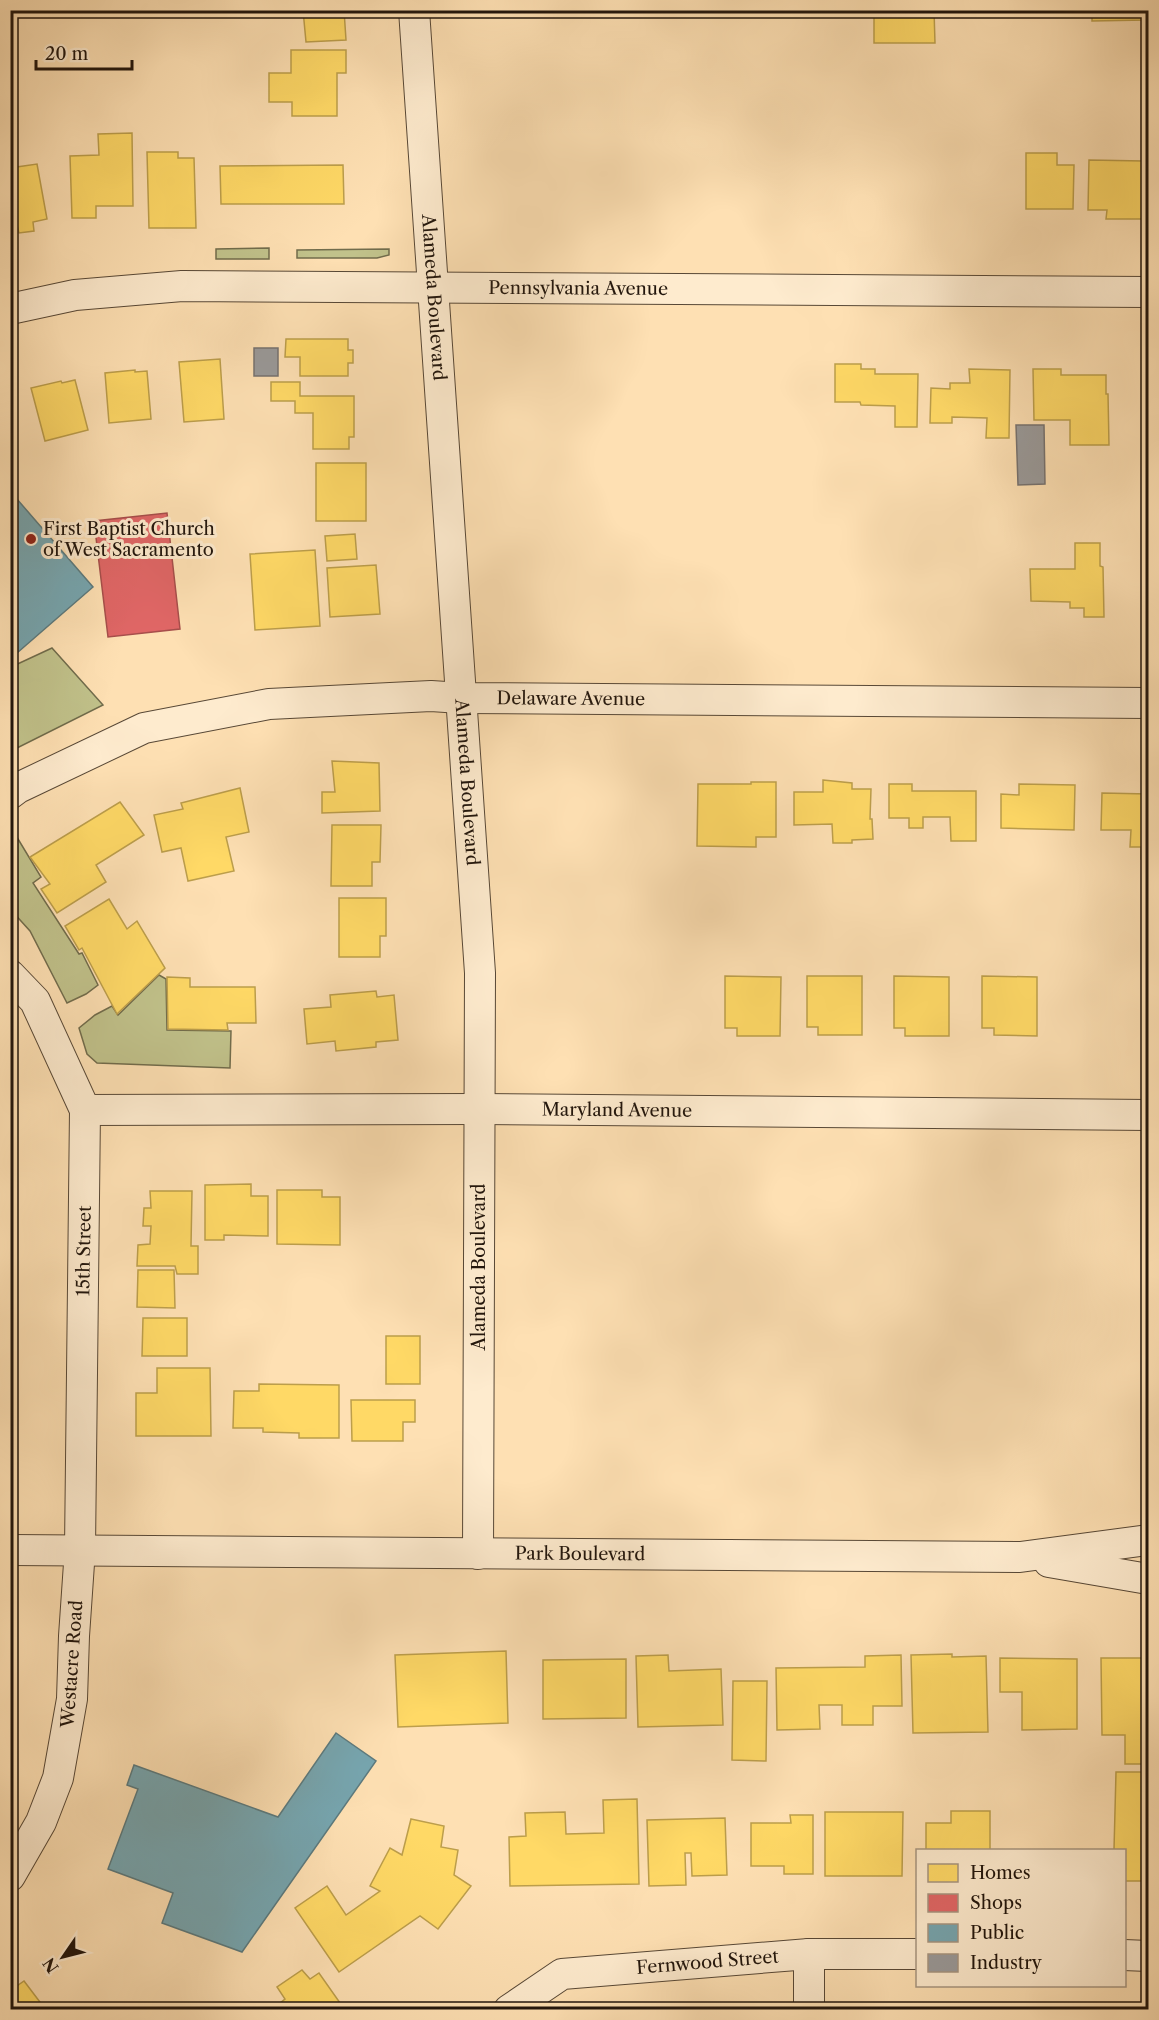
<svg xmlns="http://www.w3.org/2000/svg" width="1159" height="2020" viewBox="0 0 1159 2020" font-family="'Libre Caslon Text',serif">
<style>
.green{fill:#c1c28b;stroke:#716c4c;stroke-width:1.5}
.homes{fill:#ffd966;stroke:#bc9e4b;stroke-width:1.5}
.shops{fill:#e06666;stroke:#a74e4b;stroke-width:1.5}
.public{fill:#76a5af;stroke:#5c7a7e;stroke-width:1.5}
.industry{fill:#999;stroke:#75716f;stroke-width:1.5}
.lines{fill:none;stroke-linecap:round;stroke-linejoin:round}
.minor-casing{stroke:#584836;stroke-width:32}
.minor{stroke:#feebce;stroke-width:30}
.poi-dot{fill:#8f2418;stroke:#feebce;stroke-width:2}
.labels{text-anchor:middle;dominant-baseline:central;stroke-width:6;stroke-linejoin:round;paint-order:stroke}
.street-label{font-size:18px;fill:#21150c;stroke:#feebce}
.poi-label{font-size:18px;fill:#21150c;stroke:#feebce;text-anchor:start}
</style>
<rect width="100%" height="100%" fill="#fee0b3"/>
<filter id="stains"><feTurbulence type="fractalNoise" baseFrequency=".00333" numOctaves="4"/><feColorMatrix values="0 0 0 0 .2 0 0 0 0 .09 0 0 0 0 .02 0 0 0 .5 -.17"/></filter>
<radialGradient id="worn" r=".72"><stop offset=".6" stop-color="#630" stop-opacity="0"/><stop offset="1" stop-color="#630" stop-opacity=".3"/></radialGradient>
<g class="green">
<polygon points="269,248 269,259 216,259 216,249"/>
<polygon points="389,249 389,255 377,258 297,258 297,250"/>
<polygon points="52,648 103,705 11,751 11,667"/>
<polygon points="12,829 41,877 33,883 79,954 82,953 98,985 86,994 67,1003 30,931 11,910"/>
<polygon points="159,975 166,979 167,1030 231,1031 230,1068 97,1063 87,1054 79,1028 95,1015 112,1006 118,1015"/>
</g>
<g class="homes">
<polygon points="303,10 344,10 346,40 306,42"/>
<polygon points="874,10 934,10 935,43 874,43"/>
<polygon points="1092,10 1146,10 1146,20 1092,21"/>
<polygon points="291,50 346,50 346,73 337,73 337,116 292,116 292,102 269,102 269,73 291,73"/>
<polygon points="132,133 133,206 96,206 96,218 72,218 70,156 99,155 98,134"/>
<polygon points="147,152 178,152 178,158 194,158 196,228 149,228"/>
<polygon points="1026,153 1057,153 1057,165 1074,165 1073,209 1026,209"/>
<polygon points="1089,160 1143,161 1143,165 1148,165 1148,219 1106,219 1107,210 1088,210"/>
<polygon points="37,164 47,219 33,222 34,231 19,233 17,225 10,226 10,168"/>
<polygon points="343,165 344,204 221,204 220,166"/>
<polygon points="286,339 348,339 348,350 353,350 353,363 348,363 348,376 300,376 300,357 285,357"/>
<polygon points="220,359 224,419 184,422 179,362"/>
<polygon points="835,364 861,364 861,369 875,369 875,374 918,374 917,427 895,427 895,406 861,405 860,402 835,402"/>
<polygon points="969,369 1010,370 1009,438 986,438 987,418 952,417 952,423 930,423 931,388 950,389 950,383 970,383"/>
<polygon points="1033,369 1061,369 1061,375 1106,375 1106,394 1108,394 1109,445 1070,445 1070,420 1034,420"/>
<polygon points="135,370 135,372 147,371 151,419 109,423 105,373"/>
<polygon points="75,380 88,430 45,441 31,388 61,381 62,383"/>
<polygon points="271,382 300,382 300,396 354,396 354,437 349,437 349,449 313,449 313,413 295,413 295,401 271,401"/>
<rect x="316" y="463" width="50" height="58"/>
<polygon points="355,534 357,559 327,561 325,536"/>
<polygon points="1075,543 1100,543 1100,566 1103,567 1104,617 1084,617 1084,608 1070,608 1070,602 1031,601 1030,569 1075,569"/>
<polygon points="315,550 320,626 255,630 250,554"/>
<polygon points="376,565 380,614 330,617 327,568"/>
<polygon points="332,761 379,763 380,811 322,813 322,792 335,792"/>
<polygon points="823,780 852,783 852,789 871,789 870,819 872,819 873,839 852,840 852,843 833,843 832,824 794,825 794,792 823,792"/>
<polygon points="751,782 776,782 776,837 756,837 756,847 697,846 698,784 751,784"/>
<polygon points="889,784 912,784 912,791 976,791 976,841 951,841 950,817 923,817 923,828 909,828 909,818 889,818"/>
<polygon points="1019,784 1075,785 1074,830 1001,828 1001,794 1019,795"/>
<polygon points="240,788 249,832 226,837 234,871 188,881 181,848 162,852 154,815 183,809 181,803"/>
<polygon points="1102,793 1148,794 1148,860 1141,859 1141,847 1130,847 1131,830 1101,830"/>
<polygon points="120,802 144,835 96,865 106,882 57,913 41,889 50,884 30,857"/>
<polygon points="332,825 381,825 380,862 372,862 372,886 331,886"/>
<polygon points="339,898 386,898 386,936 380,936 380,957 339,957"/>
<polygon points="109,899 127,929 137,921 165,968 117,1014 82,948 79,950 65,926"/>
<polygon points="725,976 781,977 780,1036 737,1036 737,1028 725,1028"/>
<polygon points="807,976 862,976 862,1035 818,1035 818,1027 807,1027"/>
<polygon points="894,976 949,977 949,1036 905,1036 905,1028 894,1028"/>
<polygon points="982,976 1037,977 1037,1036 994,1035 994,1028 982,1028"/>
<polygon points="167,977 190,978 190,987 255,987 256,1023 227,1023 228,1030 168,1029"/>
<polygon points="376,991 377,997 394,995 398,1040 376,1042 376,1047 336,1051 335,1041 307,1044 304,1009 331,1007 330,995"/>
<polygon points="251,1184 251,1196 268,1196 268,1236 224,1235 224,1240 205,1240 205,1185"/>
<polygon points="277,1190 322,1190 322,1197 340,1197 340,1245 277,1244"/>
<polygon points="150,1191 192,1191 191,1246 198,1246 198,1274 177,1274 175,1266 137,1266 138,1245 150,1244 151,1226 143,1226 144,1208 151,1208"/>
<polygon points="138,1270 174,1270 175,1308 137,1307"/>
<polygon points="143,1318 187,1318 187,1356 142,1356"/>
<rect x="386" y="1336" width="34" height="48"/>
<polygon points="157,1368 210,1368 211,1436 136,1436 136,1393 157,1393"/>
<polygon points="10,1380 15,1380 15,1394 12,1394 12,1438"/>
<polygon points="259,1384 339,1385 339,1438 299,1438 299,1433 263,1432 263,1428 233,1428 234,1391 259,1391"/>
<polygon points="351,1400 415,1400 415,1422 403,1422 403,1441 352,1441"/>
<polygon points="506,1651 508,1723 398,1727 395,1655"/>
<polygon points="952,1654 952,1657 986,1656 988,1732 913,1733 911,1655"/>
<polygon points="668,1655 669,1671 721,1669 723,1725 638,1727 636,1656"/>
<polygon points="901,1655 902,1706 873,1706 873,1725 842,1725 842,1705 819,1705 820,1729 777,1730 776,1668 865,1667 865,1656"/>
<polygon points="1000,1658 1077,1659 1077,1729 1022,1730 1022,1692 1000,1692"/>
<polygon points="1101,1658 1148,1658 1148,1764 1125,1764 1125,1735 1102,1735"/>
<polygon points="626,1659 626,1718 543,1719 543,1660"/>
<polygon points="733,1681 767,1681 766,1761 732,1760"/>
<polygon points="1116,1772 1148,1772 1148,1881 1124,1881 1124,1850 1114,1850"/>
<polygon points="637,1799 639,1884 510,1886 509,1837 526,1836 525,1813 565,1812 566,1834 604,1833 603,1800"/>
<polygon points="951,1811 990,1811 990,1850 926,1850 926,1823 951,1823"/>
<polygon points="825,1812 903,1812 902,1876 825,1876"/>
<polygon points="790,1815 813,1815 813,1874 784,1874 784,1866 751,1866 751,1823 791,1823"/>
<polygon points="725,1818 727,1875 692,1876 691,1853 685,1853 686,1885 649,1886 647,1820"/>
<polygon points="411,1819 444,1826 441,1847 458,1850 454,1875 471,1886 438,1929 420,1916 339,1972 295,1908 327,1886 346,1915 380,1891 370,1886 390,1848 402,1855"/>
<polygon points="302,1970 310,1979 319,1973 345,2010 271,2010 285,1999 277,1987"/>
<polygon points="24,1981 46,2010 10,2010 10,1991"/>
</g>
<polygon class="shops" points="167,513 180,629 108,637 94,521"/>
<g class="public">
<polygon points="10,491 93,587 17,653 10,645"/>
<polygon points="336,1733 376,1761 242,1952 162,1923 173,1893 108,1869 138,1789 127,1785 134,1765 278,1817"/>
</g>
<g class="industry">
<rect x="254" y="348" width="24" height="28"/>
<polygon points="1016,425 1044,425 1045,484 1018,485"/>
</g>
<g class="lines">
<defs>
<g id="minor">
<path id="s1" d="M414,10L480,973L478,1554"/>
<path id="s2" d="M10,309L75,295L182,286L1148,292"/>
<path id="s3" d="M10,794L18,788L144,728L269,704L431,696L461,698L1148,703"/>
<polyline points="10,975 35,1001 85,1110 80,1549 74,1636 72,1699 58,1778 41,1822 10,1876"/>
<path id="s4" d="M85,1110L480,1109L1148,1115"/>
<path id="s5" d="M10,1550L1020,1557L1148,1540"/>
<polyline points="1049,1562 1148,1579"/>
<polyline points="1124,1955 1148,1956"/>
<path id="s6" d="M509,2010L562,1974L809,1954H918"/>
<polyline points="809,2010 809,1954"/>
</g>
</defs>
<use href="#minor" class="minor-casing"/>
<use href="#minor" class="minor"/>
</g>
<circle class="poi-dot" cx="31" cy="539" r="6"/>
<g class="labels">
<g class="street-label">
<text stroke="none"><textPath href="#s2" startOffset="570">Pennsylvania Avenue</textPath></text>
<text stroke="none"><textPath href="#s1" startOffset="288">Alameda Boulevard</textPath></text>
<text stroke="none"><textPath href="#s3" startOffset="579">Delaware Avenue</textPath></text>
<text stroke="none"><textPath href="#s1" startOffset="774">Alameda Boulevard</textPath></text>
<text stroke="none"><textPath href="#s4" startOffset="532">Maryland Avenue</textPath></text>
<text transform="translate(84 1251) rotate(-89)">15th Street</text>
<text transform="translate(479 1267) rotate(-90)">Alameda Boulevard</text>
<text stroke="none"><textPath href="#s5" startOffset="570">Park Boulevard</textPath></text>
<text transform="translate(72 1664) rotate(-86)">Westacre Road</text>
<text stroke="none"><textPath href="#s6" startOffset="210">Fernwood Street</textPath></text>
</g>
<g class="poi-label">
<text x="43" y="529">First Baptist Church<tspan x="43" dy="21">of West Sacramento</tspan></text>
</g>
</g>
<rect width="1159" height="2020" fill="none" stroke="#fee0b3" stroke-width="36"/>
<rect x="12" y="12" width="1135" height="1996" fill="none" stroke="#21150c" stroke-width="3"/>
<rect x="18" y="18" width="1123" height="1984" fill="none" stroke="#21150c" stroke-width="1.5"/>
<rect x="916" y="1849" width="210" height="138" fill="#feebce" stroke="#a69580" stroke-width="1.5"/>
<rect x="928" y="1864" width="30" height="18" fill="#ffd966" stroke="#a69580" stroke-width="1.5"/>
<text x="970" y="1879" font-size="18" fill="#21150c">Homes</text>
<rect x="928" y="1894" width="30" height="18" fill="#e06666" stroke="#a69580" stroke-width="1.5"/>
<text x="970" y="1909" font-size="18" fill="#21150c">Shops</text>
<rect x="928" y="1924" width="30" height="18" fill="#76a5af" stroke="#a69580" stroke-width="1.5"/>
<text x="970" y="1939" font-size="18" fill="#21150c">Public</text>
<rect x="928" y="1954" width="30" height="18" fill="#999999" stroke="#a69580" stroke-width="1.5"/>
<text x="970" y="1969" font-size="18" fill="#21150c">Industry</text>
<g transform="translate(63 1957) rotate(235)" stroke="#feebce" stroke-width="4.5" paint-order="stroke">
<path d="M0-4.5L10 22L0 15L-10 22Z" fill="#21150c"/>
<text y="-9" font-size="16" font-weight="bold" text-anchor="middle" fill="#21150c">N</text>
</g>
<path d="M36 60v9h96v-9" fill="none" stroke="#21150c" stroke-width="3"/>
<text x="45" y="60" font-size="18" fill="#21150c" stroke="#feebce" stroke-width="4.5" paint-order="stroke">20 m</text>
<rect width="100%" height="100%" filter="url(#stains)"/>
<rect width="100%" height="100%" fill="url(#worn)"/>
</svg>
